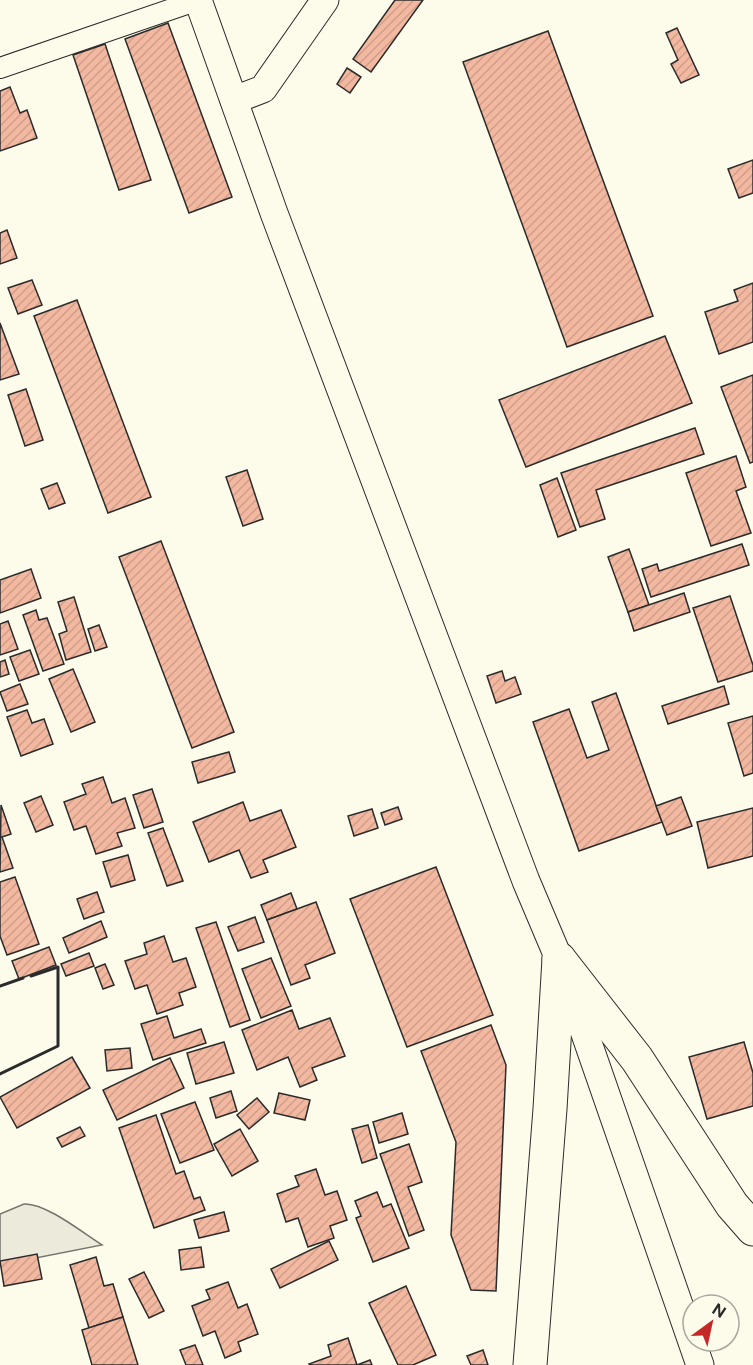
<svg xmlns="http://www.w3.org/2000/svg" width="753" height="1365" viewBox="0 0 753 1365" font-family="'Public Sans',sans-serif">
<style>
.grass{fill:#ecebdb;stroke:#74746e;stroke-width:1.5}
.building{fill:url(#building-hatch);stroke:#2b2b2b;stroke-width:1.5}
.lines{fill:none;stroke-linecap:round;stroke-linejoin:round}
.street-casing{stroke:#2b2b2b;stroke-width:22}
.secondary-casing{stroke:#2b2b2b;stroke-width:29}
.highway-casing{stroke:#2b2b2b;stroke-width:35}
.street{stroke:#fdfbea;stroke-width:20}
.secondary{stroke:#fdfbea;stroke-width:27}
.highway{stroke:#fdfbea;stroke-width:33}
.wall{stroke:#2b2b2b;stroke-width:3}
</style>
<defs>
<pattern id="building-hatch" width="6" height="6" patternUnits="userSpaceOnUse" patternTransform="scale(1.5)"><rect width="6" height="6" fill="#f2b8a0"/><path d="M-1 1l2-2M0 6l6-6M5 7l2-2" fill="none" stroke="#d09e8a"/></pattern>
</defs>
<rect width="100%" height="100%" fill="#fdfbea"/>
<path class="grass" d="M24,1204C46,1203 83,1233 102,1245L0,1265V1214Z"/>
<g class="building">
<polygon points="395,0 423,0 371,72 353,59"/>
<polygon points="168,23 232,197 189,213 125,39"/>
<polygon points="677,28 699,75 681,83 671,64 678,60 666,33"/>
<polygon points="548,31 653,316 567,347 463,62"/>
<polygon points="105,44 151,180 119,190 73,55"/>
<polygon points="347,68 361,77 350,93 337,84"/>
<polygon points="10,87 20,113 27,110 37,138 0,151 0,91"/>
<polygon points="753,160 753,193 739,198 728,169"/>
<polygon points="7,230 17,258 0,264 0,233"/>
<polygon points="32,280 42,305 18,314 8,288"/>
<polygon points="753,283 753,342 719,354 705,312 738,301 734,290"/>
<polygon points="77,300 151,497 108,513 34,316"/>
<polygon points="0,323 19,374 0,380"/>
<polygon points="665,336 692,403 526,467 499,400"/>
<polygon points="753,375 753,462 750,463 721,387"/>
<polygon points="26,389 43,440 25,446 8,395"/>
<polygon points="695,428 704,454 596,490 605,519 580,527 561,473"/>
<polygon points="736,456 746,487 736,491 751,533 711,546 686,473"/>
<polygon points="247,470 263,519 243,526 226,477"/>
<polygon points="557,478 576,530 558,537 540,485"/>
<polygon points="57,483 65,503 49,509 41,489"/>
<polygon points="161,541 234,732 192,748 119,557"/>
<polygon points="742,544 749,565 651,597 642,569 657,564 659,571"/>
<polygon points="629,549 649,605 628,612 608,557"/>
<polygon points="31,569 41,598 0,613 0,580"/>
<polygon points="684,593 690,612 634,631 628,612"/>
<polygon points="730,596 753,665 753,671 718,682 693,608"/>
<polygon points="74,597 91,652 66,660 59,634 67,631 58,602"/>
<polygon points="36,610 39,620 47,618 64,664 43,671 23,615"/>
<polygon points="8,621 18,649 0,655 0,624"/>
<polygon points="99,625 107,647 95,651 88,629"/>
<polygon points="30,650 39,674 19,681 10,657"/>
<polygon points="5,660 9,674 0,677 0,662"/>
<polygon points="73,669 95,722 71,732 49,679"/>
<polygon points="502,671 505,681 515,677 521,694 496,703 487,676"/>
<polygon points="20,684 28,704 7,711 0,692"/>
<polygon points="724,686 729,704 668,724 662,706"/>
<polygon points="616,693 662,822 579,851 533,722 569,709 587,758 609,750 592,702"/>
<polygon points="27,710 32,723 44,719 53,744 21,756 7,717"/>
<polygon points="753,716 753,773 744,776 728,723"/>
<polygon points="229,752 235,772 198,783 192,762"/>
<polygon points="103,777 112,803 125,798 135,828 117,833 122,846 96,854 86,826 74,830 64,802 86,794 82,784"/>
<polygon points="152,789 163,822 144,828 133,795"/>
<polygon points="41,796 53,825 36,832 24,803"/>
<polygon points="681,797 692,826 667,835 656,806"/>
<polygon points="243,802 250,821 281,810 296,847 263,860 268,872 251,878 239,850 209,862 193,822"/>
<polygon points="1,805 11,834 2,837 13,868 0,872"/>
<polygon points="398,807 402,819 385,825 381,813"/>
<polygon points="753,808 753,856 708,868 697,822"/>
<polygon points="372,809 378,828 354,836 348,816"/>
<polygon points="163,828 183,881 167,886 148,833"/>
<polygon points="128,855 135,880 111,887 103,862"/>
<polygon points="436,867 493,1015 407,1047 350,899"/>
<polygon points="15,877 39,944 7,955 0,936 0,882"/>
<polygon points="97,892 104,912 84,919 77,899"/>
<polygon points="291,893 297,909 267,920 261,905"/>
<polygon points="316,902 335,953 305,965 310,978 291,985 267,920"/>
<polygon points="255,917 264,942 238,951 228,927"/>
<polygon points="101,921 107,937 69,953 63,938"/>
<polygon points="216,922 250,1020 230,1027 196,928"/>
<polygon points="164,936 173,962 186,958 196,987 179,993 183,1005 157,1014 147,985 135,989 125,961 147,954 144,943"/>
<polygon points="49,947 56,965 19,979 12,961"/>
<polygon points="89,953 94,966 66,976 61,964"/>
<polygon points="271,958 291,1006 261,1018 242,969"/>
<polygon points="105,964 114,985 103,989 95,968"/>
<polygon points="292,1010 299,1029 330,1018 345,1056 312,1068 317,1080 300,1087 288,1057 257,1070 242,1030"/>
<polygon points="167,1016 174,1038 201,1029 206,1043 153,1060 141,1024"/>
<polygon points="491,1025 506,1065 496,1291 471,1290 451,1235 456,1142 421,1051"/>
<polygon points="224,1042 234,1073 196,1084 187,1053"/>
<polygon points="744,1042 753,1073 753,1106 707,1119 689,1057"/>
<polygon points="130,1048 132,1068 107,1071 105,1050"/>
<polygon points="72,1057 90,1088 17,1128 0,1097"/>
<polygon points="170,1058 184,1088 117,1120 103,1090"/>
<polygon points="231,1091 237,1111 216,1118 210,1098"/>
<polygon points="279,1093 310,1100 305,1120 274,1113"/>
<polygon points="257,1098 269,1112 249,1129 237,1115"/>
<polygon points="195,1102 214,1150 180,1163 161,1114"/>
<polygon points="402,1113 408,1134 379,1143 373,1122"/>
<polygon points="156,1115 176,1174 184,1171 194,1199 200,1197 205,1210 154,1228 119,1128"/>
<polygon points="368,1125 377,1158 362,1163 352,1129"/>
<polygon points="80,1127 85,1136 62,1147 57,1138"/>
<polygon points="240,1129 258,1161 232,1176 214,1144"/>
<polygon points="409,1144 422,1182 408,1187 424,1230 409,1236 380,1154"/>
<polygon points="316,1169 325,1195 337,1191 347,1220 330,1226 334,1238 308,1247 298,1218 286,1222 277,1194 299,1186 295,1176"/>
<polygon points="377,1192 383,1207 391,1204 409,1248 373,1262 356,1218 361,1216 355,1201"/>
<polygon points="224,1212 229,1231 199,1238 194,1220"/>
<polygon points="329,1241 338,1260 280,1288 271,1269"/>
<polygon points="201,1247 204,1267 181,1270 179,1250"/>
<polygon points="37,1254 42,1279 4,1286 0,1261"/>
<polygon points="96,1257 104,1286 113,1284 123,1317 89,1328 70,1265"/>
<polygon points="144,1272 164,1311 149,1318 129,1279"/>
<polygon points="228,1282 238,1308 247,1304 258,1334 238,1342 241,1351 225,1358 215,1331 203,1336 192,1306 210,1299 206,1290"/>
<polygon points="406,1286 436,1355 413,1365 398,1365 369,1303"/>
<polygon points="123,1317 138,1365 92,1365 82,1330"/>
<polygon points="348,1338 357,1365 370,1360 372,1365 310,1365 309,1364 331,1356 328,1345"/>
<polygon points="195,1345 203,1365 186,1365 180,1350"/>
<polygon points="483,1350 488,1365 471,1365 467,1356"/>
</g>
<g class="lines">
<defs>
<polyline id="street" points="0,68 198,0"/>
<g id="secondary">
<polyline points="198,0 274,213 526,881 559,959 700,1365"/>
<polyline points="234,100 263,89 325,0"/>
</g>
<g id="highway">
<polyline points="559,959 637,1059 732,1205 753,1229"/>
<polyline points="530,1365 550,1109 559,959"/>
</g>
</defs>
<use href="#street" class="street-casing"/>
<use href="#secondary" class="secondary-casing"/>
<use href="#highway" class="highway-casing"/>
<use href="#street" class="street"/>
<use href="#secondary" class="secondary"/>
<use href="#highway" class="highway"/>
<g class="wall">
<polyline points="0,986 23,978"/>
<polyline points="0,1074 58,1046 58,967 31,976"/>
</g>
</g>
<g transform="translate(711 1323) rotate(33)"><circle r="28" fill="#fdfbea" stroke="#a9a89e" stroke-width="1.5"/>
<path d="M0-4.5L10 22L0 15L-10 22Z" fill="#c62828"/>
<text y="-9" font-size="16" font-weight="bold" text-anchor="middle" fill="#2b2b2b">N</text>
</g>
</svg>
